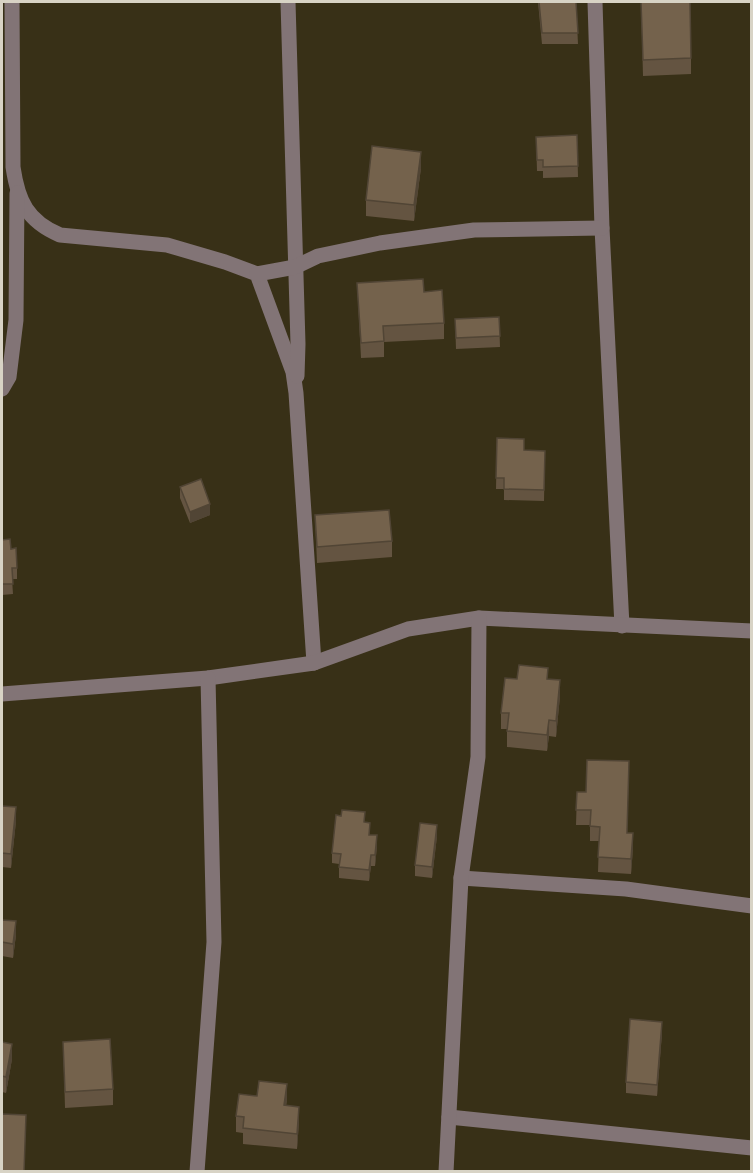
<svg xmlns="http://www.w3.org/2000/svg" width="753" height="1173" viewBox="0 0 753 1173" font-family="'PT Serif',serif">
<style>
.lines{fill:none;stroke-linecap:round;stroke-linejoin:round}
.minor{stroke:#827476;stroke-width:15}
.wall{fill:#645441}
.shaded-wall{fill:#514535}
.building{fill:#74624c;stroke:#514535;stroke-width:1.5}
</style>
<rect width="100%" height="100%" fill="#383017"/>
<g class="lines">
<g class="minor">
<path d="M12,2L13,167C18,201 27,221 60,235L167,245L225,262L257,274L293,372L296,393L314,663"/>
<polyline points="288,2 298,344 297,376"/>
<polyline points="595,2 602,228 622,626"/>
<polyline points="257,274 295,267 318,256 380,243 474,230 602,228"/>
<polyline points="2,389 9,377 16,320 17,193"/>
<polyline points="2,694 208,678 314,663 408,629 479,618 752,631"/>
<polyline points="461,878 626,889 752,906"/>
<polyline points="449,1117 752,1148"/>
<polyline points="197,1172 214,942 208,678"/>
<polyline points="446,1172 461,878 478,757 479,618"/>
</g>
</g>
<g class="wall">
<polygon points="538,2 576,2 578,44 542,44"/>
<polygon points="641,2 691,58 691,74 643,76"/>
<polygon points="577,135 578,177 543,178 543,171 537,171 536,137"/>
<polygon points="421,168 414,221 366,216 366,200"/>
<polygon points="357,283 424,292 444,323 444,339 384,342 384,357 361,358"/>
<polygon points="499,317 500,347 456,349 455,319"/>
<polygon points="497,438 524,450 545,451 544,501 504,500 504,489 496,489"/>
<polygon points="180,487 210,515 190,523 180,498"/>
<polygon points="315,515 392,541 392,557 317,563"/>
<polygon points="2,528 2,540 11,549 17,568 17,579 12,579 13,594 2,595"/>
<polygon points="517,679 548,679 560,696 556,737 549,736 547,751 507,747 507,729 501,729 501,713"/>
<polygon points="577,792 628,833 633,848 631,874 598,872 599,841 590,841 590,825 576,825"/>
<polygon points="2,806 16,821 11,868 2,867"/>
<polygon points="365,822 370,835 377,846 375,866 371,866 369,881 339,878 339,864 332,863 332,853"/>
<polygon points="437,836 432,878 415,876 415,865"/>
<polygon points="2,920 16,935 13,958 2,956"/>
<polygon points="662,1033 657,1096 626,1093 626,1082"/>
<polygon points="2,1042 12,1059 6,1093 2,1092"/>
<polygon points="63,1042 113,1089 113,1105 65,1108"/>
<polygon points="257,1096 287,1100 286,1105 299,1122 297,1149 243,1144 243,1133 236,1132 236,1116"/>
</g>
<g class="shaded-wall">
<polygon points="421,152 421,168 414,221 414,205"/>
<polygon points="210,504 210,515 190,523 190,512"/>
<polygon points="560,680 560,696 556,737 556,721"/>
<polygon points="549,720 549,736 547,751 547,735"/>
<polygon points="16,807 16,821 11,868 11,854"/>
<polygon points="437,825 437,836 432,878 432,867"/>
<polygon points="633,833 633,848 631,874 631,859"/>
<polygon points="377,835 377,846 375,866 375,855"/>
<polygon points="371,855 371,866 369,881 369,870"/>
<polygon points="16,921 16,935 13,958 13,944"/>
<polygon points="662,1022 662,1033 657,1096 657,1085"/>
<polygon points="12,1044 12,1059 6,1093 6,1077"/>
<polygon points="287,1084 287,1100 284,1121 284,1105"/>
<polygon points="299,1107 299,1122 297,1149 297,1134"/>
</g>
<g class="building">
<polygon points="539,2 576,2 578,33 542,33"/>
<polygon points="641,2 690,2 691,58 643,60"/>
<polygon points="577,135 578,166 543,167 543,160 537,160 536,137"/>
<polygon points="372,146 421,152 414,205 366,200"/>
<polygon points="423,279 424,292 442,290 444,323 383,326 384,341 361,343 357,283"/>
<polygon points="499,317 500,336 456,338 455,319"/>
<polygon points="497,438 524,439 524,450 545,451 544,490 504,489 504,478 496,478"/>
<polygon points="201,479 210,504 190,512 180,487"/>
<polygon points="389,510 392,541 317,547 315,515"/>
<polygon points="2,528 2,540 10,539 11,549 16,548 17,568 12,568 13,584 2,584"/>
<polygon points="519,665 548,668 547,679 560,680 556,721 549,720 547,735 507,731 509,713 501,713 505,678 517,679"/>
<polygon points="587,760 629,761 627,833 633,833 631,859 598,857 600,827 590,826 591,810 576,810 577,792 586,792"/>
<polygon points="2,806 16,807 11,854 2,853"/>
<polygon points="342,810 365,812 364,822 370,823 369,835 377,835 375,855 371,855 369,870 339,867 341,854 332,853 336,815 341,816"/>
<polygon points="420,823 437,825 432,867 415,865"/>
<polygon points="2,920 16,921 13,944 2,942"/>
<polygon points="630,1019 662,1022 657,1085 626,1082"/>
<polygon points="110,1039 113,1089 65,1092 63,1042"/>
<polygon points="2,1042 12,1044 6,1077 2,1076"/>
<polygon points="259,1081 287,1084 284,1105 299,1107 297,1134 243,1128 244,1117 236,1116 239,1094 257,1096"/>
<polygon points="2,1114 26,1115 24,1172 2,1171"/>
</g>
<rect width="753" height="1173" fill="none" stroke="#d8d3c5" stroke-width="6"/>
</svg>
